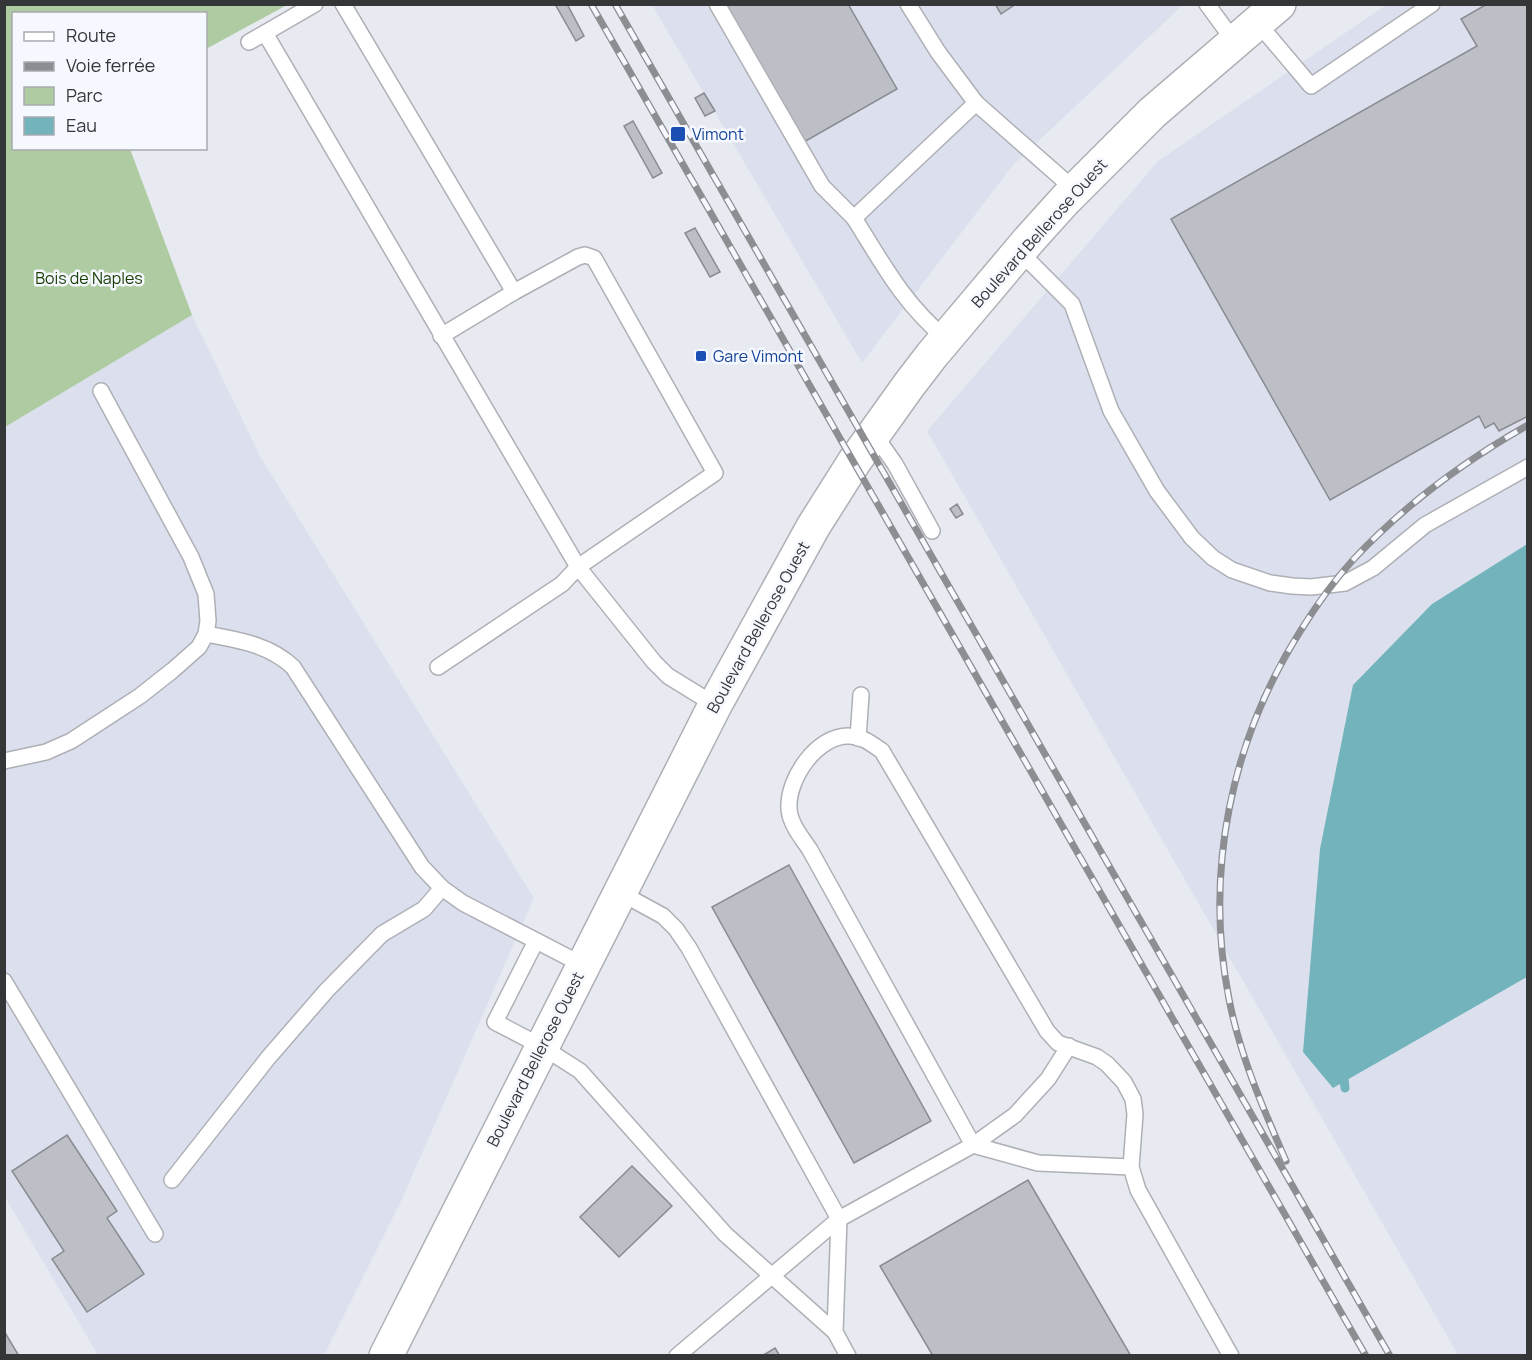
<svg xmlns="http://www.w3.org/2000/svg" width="1532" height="1360" viewBox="0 0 1532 1360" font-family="Manrope,sans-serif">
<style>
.built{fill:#dce0ee}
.green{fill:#aecba2}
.water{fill:#73b3bb}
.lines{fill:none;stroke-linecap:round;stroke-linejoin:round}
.stream{stroke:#73b3bb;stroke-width:9}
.building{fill:#bdbfc6;stroke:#898b91;stroke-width:1.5}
.service-casing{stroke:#aeb0b6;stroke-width:18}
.tertiary-casing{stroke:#aeb0b6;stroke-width:36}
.service{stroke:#fff;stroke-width:15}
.tertiary{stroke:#fff;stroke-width:33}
.rail-casing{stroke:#8d8e92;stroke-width:7}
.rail{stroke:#f5f8fe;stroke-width:4.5;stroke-dasharray:14;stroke-linecap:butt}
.transit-dot{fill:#1a4fb4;stroke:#f5f8fe;stroke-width:2}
.labels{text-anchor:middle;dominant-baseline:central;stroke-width:5;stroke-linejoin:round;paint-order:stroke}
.transit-label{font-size:16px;fill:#164399;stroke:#f5f8fe;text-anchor:start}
.street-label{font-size:16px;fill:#353638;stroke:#f5f8fe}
.park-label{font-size:16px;fill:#173d00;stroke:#f5f8fe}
</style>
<rect width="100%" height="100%" fill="#e8eaf1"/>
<g class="built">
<polygon points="652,5 1183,5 1013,165 862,363"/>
<polygon points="1386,5 1527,5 1527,544 1432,604 1333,1088 1527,977 1527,1355 1458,1355 927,431 1158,161"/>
<polygon points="192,315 260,456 534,898 402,1199 324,1355 98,1355 5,1197 4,427"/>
</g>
<polygon class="green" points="5,4 287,5 206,49 206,14 14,14 14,148 130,149 192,315 5,427"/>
<polygon class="water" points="1527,544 1527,977 1333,1088 1303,1052 1320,849 1353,685 1432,604"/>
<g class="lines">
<polyline class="stream" points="1343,1070 1345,1088"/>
</g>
<g class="building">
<polygon points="555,4 567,4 584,36 576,41"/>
<polygon points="725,4 848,4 897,89 804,142"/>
<polygon points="995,4 1016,4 1001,14"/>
<polygon points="1487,4 1528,4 1528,416 1499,431 1494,423 1485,428 1479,416 1330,500 1171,219 1477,46 1461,19"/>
<polygon points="704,93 715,111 705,116 695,98"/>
<polygon points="633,121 662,173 653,178 624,126"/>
<polygon points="695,228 720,272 710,277 685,233"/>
<polygon points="957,504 963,514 956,518 950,509"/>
<polygon points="789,865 931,1121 854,1163 712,907"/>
<polygon points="67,1135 117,1211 107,1218 144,1274 87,1312 52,1259 64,1251 12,1171"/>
<polygon points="632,1166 672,1206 619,1257 580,1217"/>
<polygon points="1028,1180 1131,1356 933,1356 880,1266"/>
<polygon points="4,1331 19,1356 4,1356"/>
<polygon points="775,1348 780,1356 762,1356"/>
</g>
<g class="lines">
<defs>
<g id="service">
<polyline points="315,4 265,33 578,567 654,662 668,676 715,705"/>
<polyline points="343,4 514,292"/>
<polyline points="717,4 822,186 854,218"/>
<polyline points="908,4 938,52 976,103"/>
<polyline points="1207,4 1234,41"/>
<polyline points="1257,22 1311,86 1432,4"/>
<polyline points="249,42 265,33"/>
<polyline points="1019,251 1072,304 1111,411 1157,491 1192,538 1213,558 1232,570 1270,583 1292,586 1311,587 1345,583 1373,568 1425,525 1528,467"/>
<path d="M946,339C903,303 883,264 854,218L976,103L1075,190"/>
<polyline points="874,434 895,464 932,531"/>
<path d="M206,634C237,640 269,644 293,667L422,867L442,888L463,903L583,965"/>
<polyline points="438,667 562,584 578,567 715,473 594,258 585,255 578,257 514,292 441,336"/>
<polyline points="858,738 861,695"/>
<polyline points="4,761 46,752 71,741 140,696 173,670 199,647 206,634 208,621 206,594 191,557 101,391"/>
<path d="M619,892L663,916L676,929L689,948L839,1219L973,1145L810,850C802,838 790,824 789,809C787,779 817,735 849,736C862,736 872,744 882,751L1047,1031L1058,1043L1097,1057L1107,1064L1124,1082L1133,1099L1135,1114L1131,1167L1138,1190L1231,1356"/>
<polyline points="536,941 495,1022 541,1046 580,1071 725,1234 835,1332"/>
<polyline points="4,981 155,1234"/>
<polyline points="973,1145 1038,1163 1131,1167"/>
<polyline points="973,1145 1015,1115 1048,1079 1069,1046"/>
<polyline points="172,1180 268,1058 327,990 382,934 424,909 442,888"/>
<polyline points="839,1219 835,1332 848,1356"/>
<polyline points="677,1356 839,1219"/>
</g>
<polyline id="tertiary" points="386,1356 715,705 813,527 854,462 909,385 932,355 1029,240 1066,199 1152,113 1279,4"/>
</defs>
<use href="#service" class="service-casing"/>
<use href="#tertiary" class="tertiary-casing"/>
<use href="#service" class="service"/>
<use href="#tertiary" class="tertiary"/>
<defs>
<g id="rail">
<polyline points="591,4 1366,1356"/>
<polyline points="615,4 1390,1356"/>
<path d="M1286,1161C1263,1108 1240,1056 1229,999C1204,871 1231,740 1301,630C1316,606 1333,582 1352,561C1403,506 1463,462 1528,425"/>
</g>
</defs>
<use href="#rail" class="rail-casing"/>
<use href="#rail" class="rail"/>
</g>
<g class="transit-dot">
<rect x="670" y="126" width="16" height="16" rx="3"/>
<rect x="695" y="350" width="12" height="12" rx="3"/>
</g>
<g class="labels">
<g class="transit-label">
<text x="692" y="134">Vimont</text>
<text x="713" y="356">Gare Vimont</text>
</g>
<g class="street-label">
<text transform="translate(1039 233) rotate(-48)">Boulevard Bellerose Ouest</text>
<text transform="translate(758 627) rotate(-61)">Boulevard Bellerose Ouest</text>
<text transform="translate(535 1059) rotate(-63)">Boulevard Bellerose Ouest</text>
</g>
<g class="park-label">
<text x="89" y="278">Bois de Naples</text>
</g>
</g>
<rect width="1532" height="1360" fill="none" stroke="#353638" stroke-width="12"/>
<rect x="12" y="12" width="195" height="138" fill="#f5f8fe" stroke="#a8aaaf" stroke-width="1.5"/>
<rect x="24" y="32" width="30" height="9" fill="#ffffff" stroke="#a8aaaf" stroke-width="1.5"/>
<text x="66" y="42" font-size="18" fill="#353638">Route</text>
<rect x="24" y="62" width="30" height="9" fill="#8d8e92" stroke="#a8aaaf" stroke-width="1.5"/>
<text x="66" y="72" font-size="18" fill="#353638">Voie ferrée</text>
<rect x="24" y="87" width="30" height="18" fill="#aecba2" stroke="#a8aaaf" stroke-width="1.5"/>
<text x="66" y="102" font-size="18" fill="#353638">Parc</text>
<rect x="24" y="117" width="30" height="18" fill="#73b3bb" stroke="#a8aaaf" stroke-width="1.5"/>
<text x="66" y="132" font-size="18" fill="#353638">Eau</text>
</svg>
